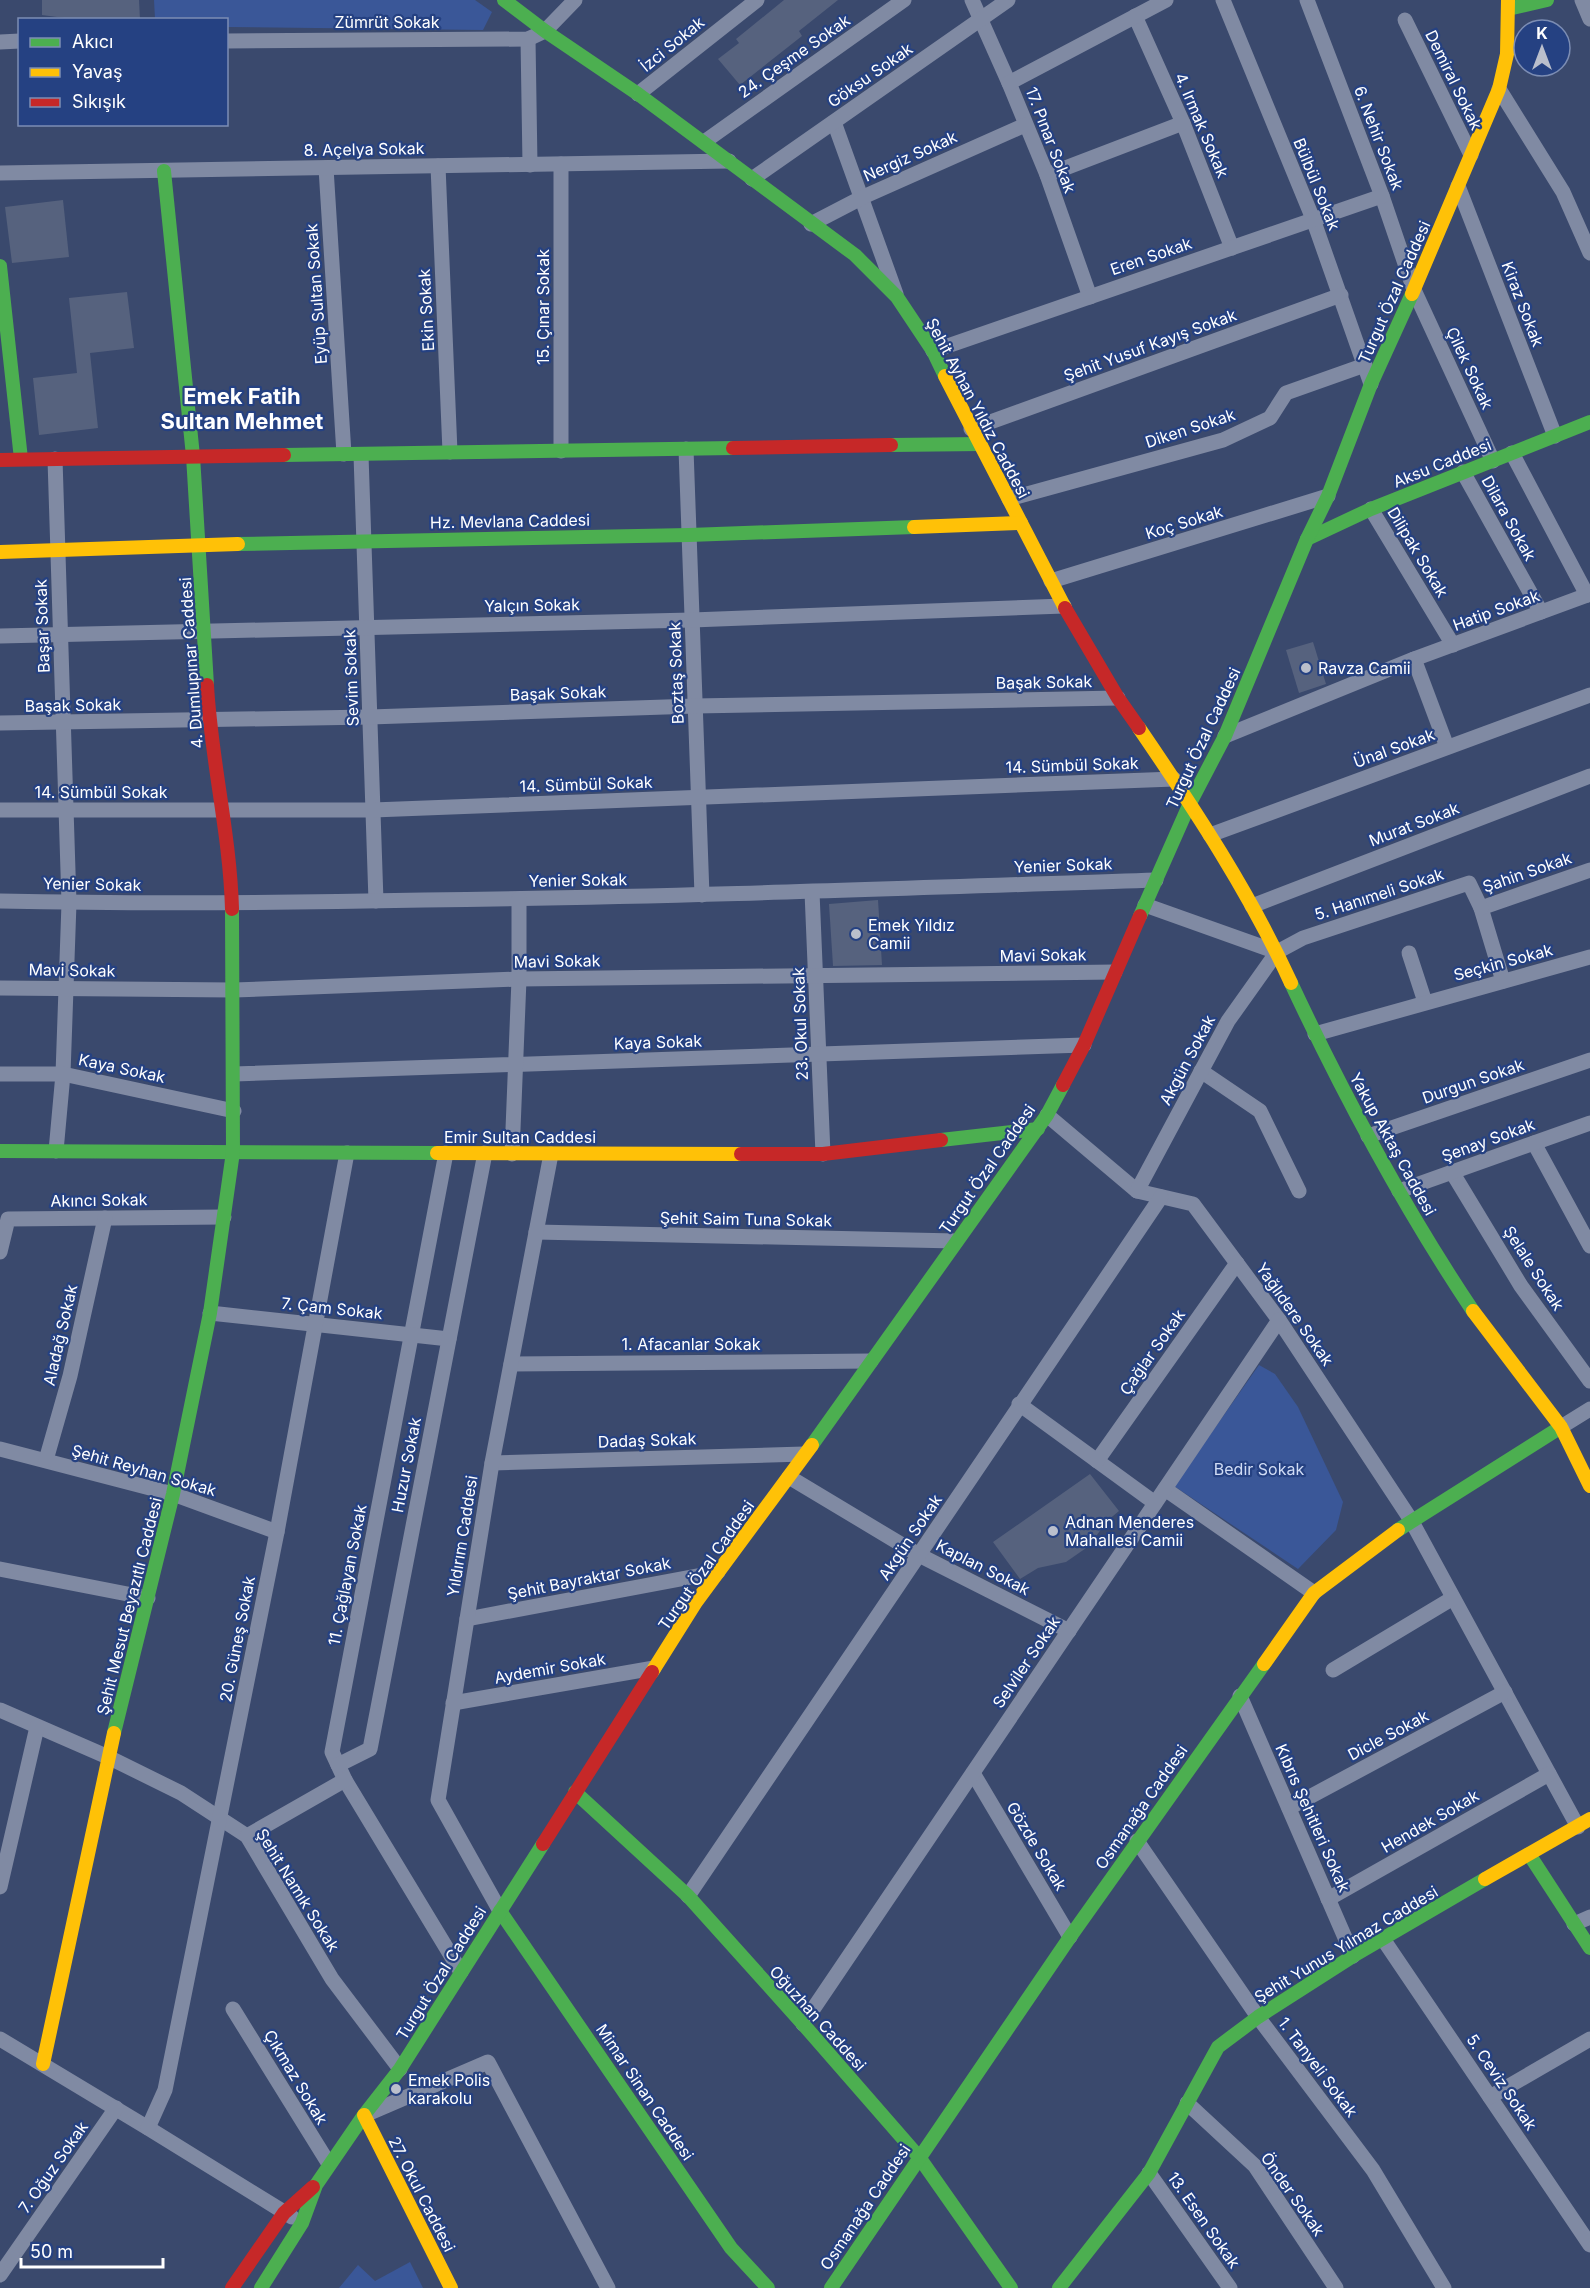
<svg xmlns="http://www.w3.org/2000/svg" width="1590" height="2288" viewBox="0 0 1590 2288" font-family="Inter,sans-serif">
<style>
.green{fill:#3a5798}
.building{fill:#56627e}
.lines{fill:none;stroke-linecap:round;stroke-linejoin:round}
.street{stroke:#808aa3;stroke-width:15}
.fast{stroke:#4caf50;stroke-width:14}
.slow{stroke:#ffc107;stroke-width:14}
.jam{stroke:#c62828;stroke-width:14}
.poi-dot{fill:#babfcc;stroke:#254182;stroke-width:2}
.labels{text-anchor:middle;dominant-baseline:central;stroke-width:4.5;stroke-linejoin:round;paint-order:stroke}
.street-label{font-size:16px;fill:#fff;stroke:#254182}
.poi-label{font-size:16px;fill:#fff;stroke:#254182;text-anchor:start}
.park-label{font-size:16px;fill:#d0dcf5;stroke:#254182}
.district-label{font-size:22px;font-weight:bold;fill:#fff;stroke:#254182}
</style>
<rect width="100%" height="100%" fill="#3a496d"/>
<g class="green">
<polygon points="154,0 475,0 492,12 483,30 227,27 226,20 155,19"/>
<polygon points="1259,1365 1275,1374 1298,1407 1343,1502 1336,1530 1298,1569 1174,1486"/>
<polygon points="410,2262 423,2288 339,2288 358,2265 375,2281"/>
</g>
<g class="building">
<polygon points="42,0 139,0 140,20 79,20 42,15"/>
<polygon points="784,0 838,0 799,31 802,36 740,85 718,59 739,43 736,39"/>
<polygon points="63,200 69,257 12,263 5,207"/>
<polygon points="127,292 134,348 90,353 98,428 39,435 33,378 77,373 69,298"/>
<polygon points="1313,642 1326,684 1299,693 1286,650"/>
<polygon points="878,900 882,965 833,966 829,904"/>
<polygon points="1090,1474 1119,1511 1107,1521 1089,1546 1066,1562 1038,1568 1020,1579 993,1542"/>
</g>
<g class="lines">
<g class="street">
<polyline points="972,0 1009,83 1047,175 1090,297"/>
<polyline points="1223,0 1313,219 1371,384"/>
<polyline points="1307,0 1382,196 1414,290 1493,461"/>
<polyline points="1582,0 1590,19"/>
<polyline points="1135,16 1183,123 1232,248"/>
<polyline points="1405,20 1471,155"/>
<polyline points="528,39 530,165"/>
<polyline points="226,41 528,39 545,31 575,0"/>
<polyline points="0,42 20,41"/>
<polyline points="1009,83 1166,0"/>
<polyline points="1499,89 1563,192 1590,253"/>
<polyline points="638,94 757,0"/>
<polyline points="834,122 896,294"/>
<polyline points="704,142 904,0"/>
<polyline points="438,166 450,452"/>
<polyline points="326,168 344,454"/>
<polyline points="0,173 729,161"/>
<polyline points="1047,175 1183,123"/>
<polyline points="752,179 1008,0"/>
<polyline points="1458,186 1555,436"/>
<polyline points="811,224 863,197 1025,125"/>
<polyline points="933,351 1382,196"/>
<polyline points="971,429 1341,295"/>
<polyline points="686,449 702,895"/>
<polyline points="561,451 561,164"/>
<polyline points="1512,453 1587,595"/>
<polyline points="361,455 376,901"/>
<polyline points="55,459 69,903 63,1074 56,1151"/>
<polyline points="1463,472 1541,612"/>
<polyline points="1009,499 1223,440 1270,418 1286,393 1365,365"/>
<polyline points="1371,509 1453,645"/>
<polyline points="1051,581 1328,496"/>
<polyline points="0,636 692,620 1064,606"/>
<polyline points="1414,659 1447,747"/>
<polyline points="0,723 370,717 695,706 1118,698"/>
<polyline points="1225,736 1414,659 1590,594"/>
<polyline points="0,810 373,810 1174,779"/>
<polyline points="1210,835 1590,695"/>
<polyline points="812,892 823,1154"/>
<path d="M0,901C141,904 283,903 424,900C668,897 912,888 1156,880"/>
<polyline points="1145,905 1277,952"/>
<polyline points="1252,906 1590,776"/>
<polyline points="1409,953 1425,1002"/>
<polyline points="1503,981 1481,908 1590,870"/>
<polyline points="0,988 234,990 519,979 1115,972"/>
<polyline points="1315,1034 1590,957"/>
<polyline points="1201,1071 1260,1111 1299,1191"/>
<polyline points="0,1074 63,1074 234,1111"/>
<polyline points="234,1074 1084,1045"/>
<polyline points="1047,1115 1137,1191 1193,1204 1279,1320 1411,1520 1578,1827"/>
<polyline points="1368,1136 1590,1060"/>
<polyline points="1534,1143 1590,1246"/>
<polyline points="446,1153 332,1752 345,1780 461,1972"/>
<polyline points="512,1154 519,979 519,899"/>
<polyline points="1452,1172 1521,1286 1590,1381"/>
<polyline points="1137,1191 1228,1021 1277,952 1303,938 1469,883 1481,908"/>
<polyline points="1399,1191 1590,1123"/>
<polyline points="536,1232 956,1241"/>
<polyline points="0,1252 8,1219 224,1217"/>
<polyline points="210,1313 449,1339"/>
<polyline points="511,1364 871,1361"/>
<polyline points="1019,1404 1155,1503"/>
<polyline points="1561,1427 1590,1409"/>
<polyline points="0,1449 173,1494 277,1532"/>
<polyline points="46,1460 70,1376 105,1218"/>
<polyline points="1097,1461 1237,1263"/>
<polyline points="492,1463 804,1454"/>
<polyline points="789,1477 919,1555 1069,1631"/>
<polyline points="1165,1489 1314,1593"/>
<polyline points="0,1569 148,1598"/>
<polyline points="467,1619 718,1572"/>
<polyline points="1333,1670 1453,1598"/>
<polyline points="1240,1696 1353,1956"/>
<polyline points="453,1703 654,1668"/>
<polyline points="0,1710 108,1757 181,1793 247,1836 332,1979 400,2069"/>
<polyline points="338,1765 370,1749 485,1153"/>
<polyline points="973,1773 1070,1937"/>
<polyline points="1289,1808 1505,1692"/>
<polyline points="247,1836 345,1780"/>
<polyline points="1137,1841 1258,2017 1373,2170 1444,2288"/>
<polyline points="0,1887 37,1727"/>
<polyline points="688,1896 1161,1197"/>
<polyline points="1328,1899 1549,1774"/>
<polyline points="500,1911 438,1800 492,1463 551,1154"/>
<polyline points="1574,1924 1590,1917"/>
<polyline points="1383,1939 1590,2245"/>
<polyline points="233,2009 329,2164"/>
<polyline points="803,2024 1279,1320"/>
<polyline points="0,2039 148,2128 292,2217"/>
<polyline points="1490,2097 1590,2039"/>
<polyline points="1187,2103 1255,2166 1336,2288"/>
<polyline points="367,2114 488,2062 608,2288"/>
<polyline points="148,2128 165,2090 277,1532 347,1153"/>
<polyline points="1149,2173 1230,2288"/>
<polyline points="0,2275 116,2108"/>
</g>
<g class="fast">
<polyline points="504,0 545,31 638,94 855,255 897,297 933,351 945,376"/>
<polyline points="1508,9 1547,0"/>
<polyline points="164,171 193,456 207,685"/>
<polyline points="0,266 21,459"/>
<polyline points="891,445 981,444"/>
<polyline points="284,455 733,448"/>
<polyline points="1307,539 1371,509 1590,422"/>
<polyline points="238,544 689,535 914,527"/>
<polyline points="1140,916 1190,803 1225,736 1307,539 1328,496 1371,384 1412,294"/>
<path d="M1291,983C1344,1096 1404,1208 1473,1311"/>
<polyline points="941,1140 1038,1129"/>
<polyline points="0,1151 437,1153"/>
<polyline points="812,1445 1047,1115 1063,1085"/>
<polyline points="1398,1530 1561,1427"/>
<polyline points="114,1733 173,1494 210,1313 233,1152 232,909"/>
<polyline points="575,1792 688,1896 803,2024 919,2157 1011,2288"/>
<polyline points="1529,1854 1590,1948"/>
<polyline points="500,1911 731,2248 768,2288"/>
<polyline points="261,2288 302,2223 316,2185 364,2115 400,2069 543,1844"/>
<polyline points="831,2288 1070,1937 1264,1664"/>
<polyline points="1059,2288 1149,2173 1218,2047 1258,2017 1353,1956 1485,1879"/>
</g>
<g class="slow">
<polyline points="1412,294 1499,89 1507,54 1508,0"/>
<polyline points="945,376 1065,608"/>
<polyline points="914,527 1021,523"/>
<polyline points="0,552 238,544"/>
<path d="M1139,728C1195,810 1250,893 1291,983"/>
<polyline points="437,1153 741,1154"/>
<polyline points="1473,1311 1561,1427 1590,1486"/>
<polyline points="1264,1664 1314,1593 1398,1530"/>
<polyline points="652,1672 696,1602 812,1445"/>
<polyline points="1485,1879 1590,1819"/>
<polyline points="43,2064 114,1733"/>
<polyline points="364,2115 451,2288"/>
</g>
<g class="jam">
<polyline points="733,448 891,445"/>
<polyline points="0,460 284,455"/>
<polyline points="1065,608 1118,698 1139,728"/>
<path d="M207,685C211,760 230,834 232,909"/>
<polyline points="1063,1085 1084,1045 1140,916"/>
<polyline points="741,1154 823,1154 941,1140"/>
<polyline points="543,1844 652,1672"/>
<polyline points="232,2288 284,2213 313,2187"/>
</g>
</g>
<g class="poi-dot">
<circle cx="1306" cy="668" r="6"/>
<circle cx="856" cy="934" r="6"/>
<circle cx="1053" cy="1531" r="6"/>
<circle cx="396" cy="2089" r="6"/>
</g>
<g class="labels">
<g class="street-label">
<text x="387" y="22">Zümrüt Sokak</text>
<text transform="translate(672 44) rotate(-39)">İzci Sokak</text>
<text transform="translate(794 56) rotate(-35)">24. Çeşme Sokak</text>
<text transform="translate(870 75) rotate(-35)">Göksu Sokak</text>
<text transform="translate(1454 80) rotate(64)">Demiral Sokak</text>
<text transform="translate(1202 125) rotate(67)">4. Irmak Sokak</text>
<text transform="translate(1379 138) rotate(69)">6. Nehir Sokak</text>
<text transform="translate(1051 140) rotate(69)">17. Pınar Sokak</text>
<text transform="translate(364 149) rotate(-1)">8. Açelya Sokak</text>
<text transform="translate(910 156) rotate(-24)">Nergiz Sokak</text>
<text transform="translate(1317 184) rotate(68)">Bülbül Sokak</text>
<text transform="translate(1151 256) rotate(-19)">Eren Sokak</text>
<text transform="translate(1394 292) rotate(-66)">Turgut Özal Caddesi</text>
<text transform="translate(316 294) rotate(-94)">Eyüp Sultan Sokak</text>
<text transform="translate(1523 304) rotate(69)">Kiraz Sokak</text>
<text transform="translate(543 307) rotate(-90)">15. Çınar Sokak</text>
<text transform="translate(426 310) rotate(-93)">Ekin Sokak</text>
<text transform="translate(1150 345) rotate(-20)">Şehit Yusuf Kayış Sokak</text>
<text transform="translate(1470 368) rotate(65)">Çilek Sokak</text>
<text transform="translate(978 408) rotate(62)">Şehit Ayhan Yıldız Caddesi</text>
<text transform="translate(1190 428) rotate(-18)">Diken Sokak</text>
<text transform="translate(1442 463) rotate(-22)">Aksu Caddesi</text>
<text transform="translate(1509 518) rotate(61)">Dilara Sokak</text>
<text transform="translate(510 521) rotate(-1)">Hz. Mevlana Caddesi</text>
<text transform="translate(1184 522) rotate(-17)">Koç Sokak</text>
<text transform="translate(1418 552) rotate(59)">Dilipak Sokak</text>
<text transform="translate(532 605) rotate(-1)">Yalçın Sokak</text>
<text transform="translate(1496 610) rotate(-20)">Hatip Sokak</text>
<text transform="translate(42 626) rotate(-92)">Başar Sokak</text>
<text transform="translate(191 663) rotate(-94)">4. Dumlupınar Caddesi</text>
<text transform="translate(676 673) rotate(-92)">Boztaş Sokak</text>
<text transform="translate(351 678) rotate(-92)">Sevim Sokak</text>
<text transform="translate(1044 682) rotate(-1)">Başak Sokak</text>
<text transform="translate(558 693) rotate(-2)">Başak Sokak</text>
<text transform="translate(73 705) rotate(-1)">Başak Sokak</text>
<text transform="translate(1203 738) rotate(-65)">Turgut Özal Caddesi</text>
<text transform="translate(1394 748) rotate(-20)">Ünal Sokak</text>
<text transform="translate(1072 765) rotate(-2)">14. Sümbül Sokak</text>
<text transform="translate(586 784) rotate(-2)">14. Sümbül Sokak</text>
<text x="101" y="792">14. Sümbül Sokak</text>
<text transform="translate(1414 824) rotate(-21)">Murat Sokak</text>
<text transform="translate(1063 865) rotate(-2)">Yenier Sokak</text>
<text transform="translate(1527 872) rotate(-19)">Şahin Sokak</text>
<text transform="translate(578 880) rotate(-1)">Yenier Sokak</text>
<text transform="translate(92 884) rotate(1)">Yenier Sokak</text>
<text transform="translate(1379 894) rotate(-18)">5. Hanımeli Sokak</text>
<text transform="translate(1043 955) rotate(-1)">Mavi Sokak</text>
<text transform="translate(557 961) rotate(-1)">Mavi Sokak</text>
<text transform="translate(1503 962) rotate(-15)">Seçkin Sokak</text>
<text transform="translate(72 970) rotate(1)">Mavi Sokak</text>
<text transform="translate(800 1024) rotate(-92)">23. Okul Sokak</text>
<text transform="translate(658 1042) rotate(-2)">Kaya Sokak</text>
<text transform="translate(1187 1060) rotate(-62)">Akgün Sokak</text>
<text transform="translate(122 1068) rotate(12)">Kaya Sokak</text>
<text transform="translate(1473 1081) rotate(-19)">Durgun Sokak</text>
<text x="520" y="1137">Emir Sultan Caddesi</text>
<text transform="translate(1488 1140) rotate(-20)">Şenay Sokak</text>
<text transform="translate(1393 1144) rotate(61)">Yakup Aktaş Caddesi</text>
<text transform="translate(987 1169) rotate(-55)">Turgut Özal Caddesi</text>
<text transform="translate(99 1200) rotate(-1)">Akıncı Sokak</text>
<text transform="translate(746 1219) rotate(1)">Şehit Saim Tuna Sokak</text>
<text transform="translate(1534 1268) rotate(57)">Şelale Sokak</text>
<text transform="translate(332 1308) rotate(6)">7. Çam Sokak</text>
<text transform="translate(1295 1314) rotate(55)">Yağlıdere Sokak</text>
<text transform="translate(60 1335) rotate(-77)">Aladağ Sokak</text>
<text x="691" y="1344">1. Afacanlar Sokak</text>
<text transform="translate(1152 1352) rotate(-55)">Çağlar Sokak</text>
<text transform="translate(647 1440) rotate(-2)">Dadaş Sokak</text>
<text transform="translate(406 1465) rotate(-79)">Huzur Sokak</text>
<text transform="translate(144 1470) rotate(16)">Şehit Reyhan Sokak</text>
<text transform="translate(462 1536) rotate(-81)">Yıldırım Caddesi</text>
<text transform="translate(910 1537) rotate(-56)">Akgün Sokak</text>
<text transform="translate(706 1565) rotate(-55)">Turgut Özal Caddesi</text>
<text transform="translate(983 1567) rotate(27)">Kaplan Sokak</text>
<text transform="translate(347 1575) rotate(-79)">11. Çağlayan Sokak</text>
<text transform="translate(589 1578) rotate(-11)">Şehit Bayraktar Sokak</text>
<text transform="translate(129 1606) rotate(-76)">Şehit Mesut Beyazıtlı Caddesi</text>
<text transform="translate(237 1639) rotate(-79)">20. Güneş Sokak</text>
<text transform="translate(1026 1662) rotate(-56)">Selviler Sokak</text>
<text transform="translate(550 1668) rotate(-10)">Aydemir Sokak</text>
<text transform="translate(1388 1735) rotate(-28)">Dicle Sokak</text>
<text transform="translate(1141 1807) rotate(-55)">Osmanağa Caddesi</text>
<text transform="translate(1313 1818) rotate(66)">Kıbrıs Şehitleri Sokak</text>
<text transform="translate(1430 1821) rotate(-30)">Hendek Sokak</text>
<text transform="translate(1037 1846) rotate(59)">Gözde Sokak</text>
<text transform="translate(298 1890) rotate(58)">Şehit Namık Sokak</text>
<text transform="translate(1346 1944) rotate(-31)">Şehit Yunus Yılmaz Caddesi</text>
<text transform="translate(441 1973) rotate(-58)">Turgut Özal Caddesi</text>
<text transform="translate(818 2018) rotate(48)">Oğuzhan Caddesi</text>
<text transform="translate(1318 2067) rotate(53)">1. Tanyeli Sokak</text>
<text transform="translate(296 2077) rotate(59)">Çıkmaz Sokak</text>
<text transform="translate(1502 2082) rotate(56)">5. Ceviz Sokak</text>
<text transform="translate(645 2092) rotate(56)">Mimar Sinan Caddesi</text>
<text transform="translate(53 2167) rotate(-55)">7. Oğuz Sokak</text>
<text transform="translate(422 2194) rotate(63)">27. Okul Caddesi</text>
<text transform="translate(1293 2194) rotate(55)">Önder Sokak</text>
<text transform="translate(865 2207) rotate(-56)">Osmanağa Caddesi</text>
<text transform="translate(1204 2220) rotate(55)">13. Esen Sokak</text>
</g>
<g class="poi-label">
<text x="1318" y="668">Ravza Camii</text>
<text x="868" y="925">Emek Yıldız<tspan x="868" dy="18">Camii</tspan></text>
<text x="1065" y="1522">Adnan Menderes<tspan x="1065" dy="18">Mahallesi Camii</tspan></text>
<text x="408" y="2080">Emek Polis<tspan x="408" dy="18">karakolu</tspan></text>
</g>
<g class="park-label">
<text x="1259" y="1469">Bedir Sokak</text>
</g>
<g class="district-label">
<text x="242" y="396">Emek Fatih<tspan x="242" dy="25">Sultan Mehmet</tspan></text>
</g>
</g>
<rect x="18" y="18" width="210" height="108" fill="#254182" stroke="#7c8db4" stroke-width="1.5"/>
<rect x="30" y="38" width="30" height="9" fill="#4caf50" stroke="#7c8db4" stroke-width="1.5"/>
<text x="72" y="48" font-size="18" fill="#ffffff">Akıcı</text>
<rect x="30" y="68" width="30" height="9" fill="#ffc107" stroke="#7c8db4" stroke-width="1.5"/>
<text x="72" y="78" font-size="18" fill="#ffffff">Yavaş</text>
<rect x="30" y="98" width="30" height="9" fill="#c62828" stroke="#7c8db4" stroke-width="1.5"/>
<text x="72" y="108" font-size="18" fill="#ffffff">Sıkışık</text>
<g transform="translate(1542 48)"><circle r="28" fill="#254182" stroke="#7c8db4" stroke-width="1.5"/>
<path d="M0-4.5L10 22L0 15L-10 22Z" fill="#babfcc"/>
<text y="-9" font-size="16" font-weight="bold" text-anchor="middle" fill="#ffffff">K</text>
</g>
<path d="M21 2258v9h142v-9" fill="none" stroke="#ffffff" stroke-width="3"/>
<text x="30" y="2258" font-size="18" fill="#ffffff" stroke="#254182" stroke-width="4.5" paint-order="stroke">50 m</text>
</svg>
